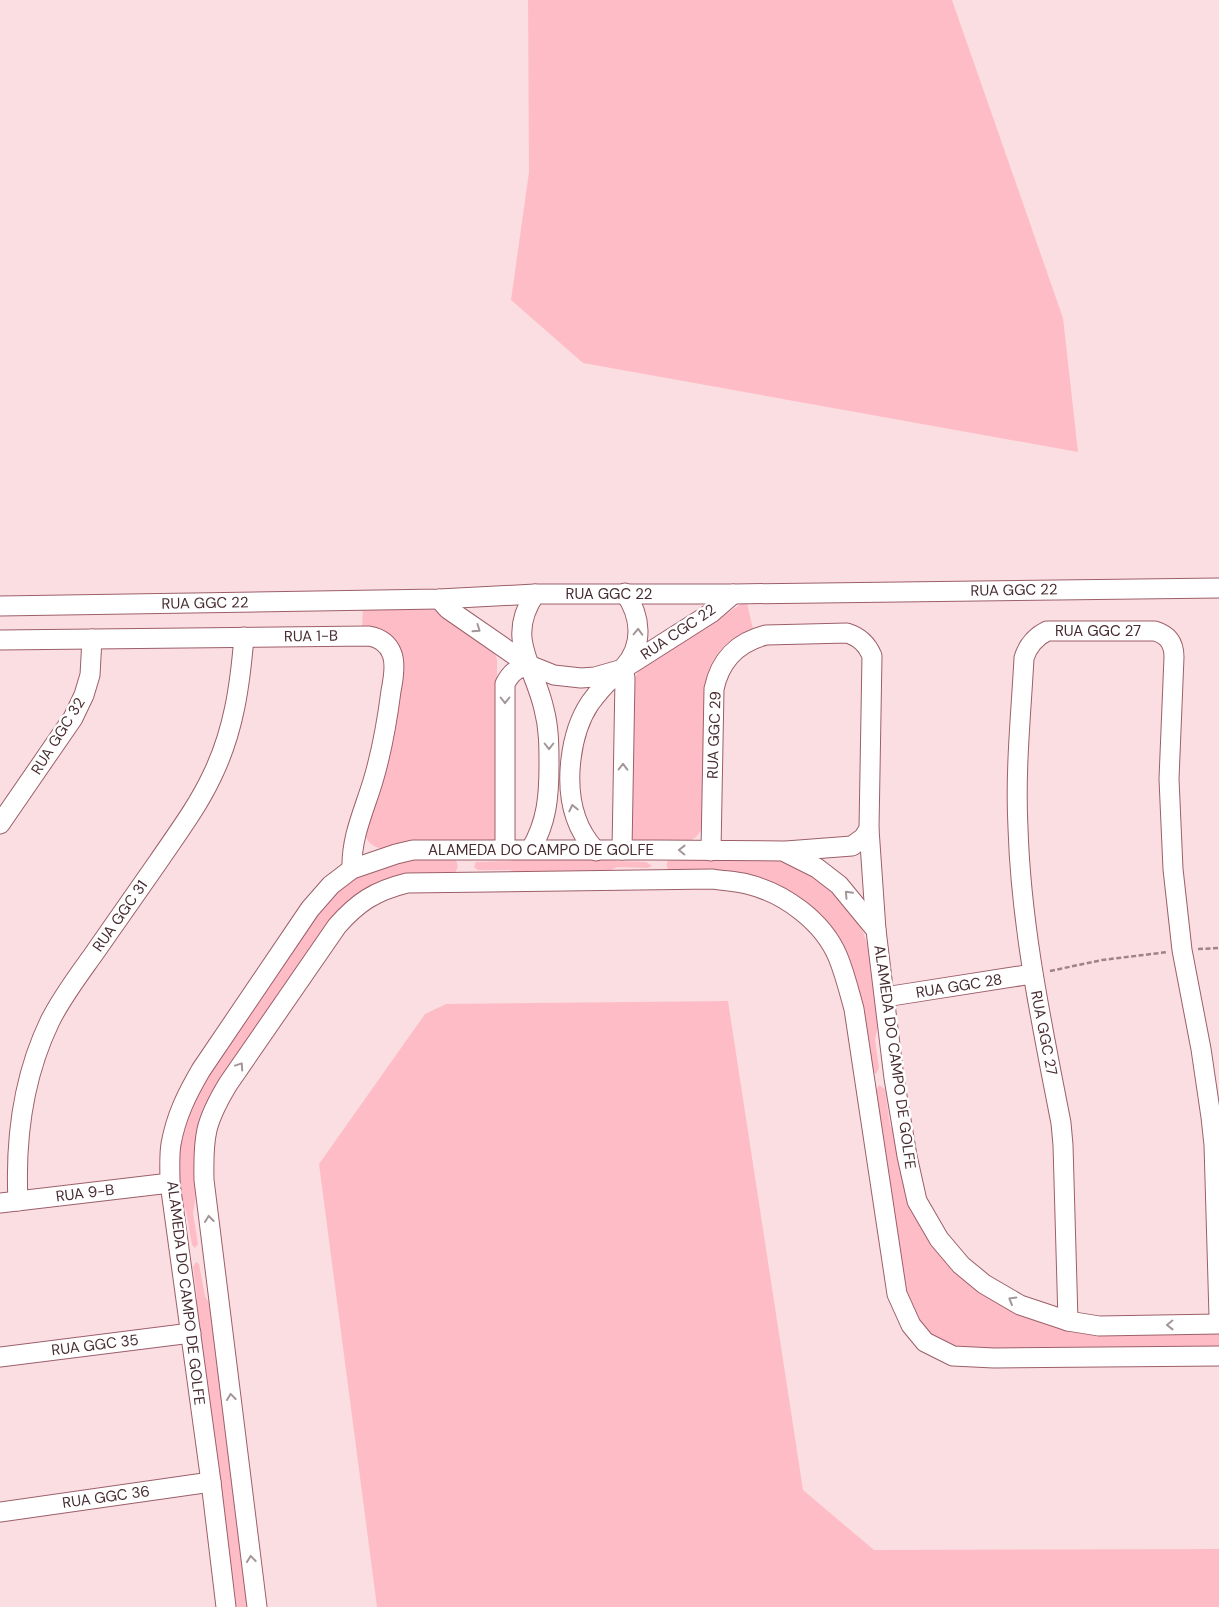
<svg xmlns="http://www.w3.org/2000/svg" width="1219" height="1607" viewBox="0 0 1219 1607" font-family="'DM Sans',sans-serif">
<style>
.green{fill:#febdc6}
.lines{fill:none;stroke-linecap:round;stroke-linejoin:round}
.minor-casing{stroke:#9c5f69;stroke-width:21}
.path{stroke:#9f8388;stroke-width:2.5;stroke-dasharray:5 2.5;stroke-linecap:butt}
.minor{stroke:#fff;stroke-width:19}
.oneway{stroke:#a39698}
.labels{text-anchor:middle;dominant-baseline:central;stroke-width:5;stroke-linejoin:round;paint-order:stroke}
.street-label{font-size:15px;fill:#472c31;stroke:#fff}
</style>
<rect width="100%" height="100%" fill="#fbdee2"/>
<g class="green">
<polygon points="528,0 952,0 1063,318 1078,452 583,363 511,300 529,172"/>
<path d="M747,603L753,629L744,633L727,646L703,824C701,833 696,839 687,842L634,841L632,838L633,681L639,670L741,604Z"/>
<path d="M428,605L495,654L497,659L499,838L495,843L383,849C372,847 367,842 364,832L402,662L362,629L363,606Z"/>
<polygon points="521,857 604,857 617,861 646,862 652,866 648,868 617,867 605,873 523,875 510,870 478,870 474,867 476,862 510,861"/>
<path d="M770,857L800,867L826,885L856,919L863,932L868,946L879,1022L875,1039L879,1068L876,1074L873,1071L869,1041L808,908L669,871C666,866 666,863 669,859Z"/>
<path d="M454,858C459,864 459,870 453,874L370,889L197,1134L194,1159L196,1195L193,1213L198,1244L195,1248L192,1245L186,1211L178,1198L175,1164L188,1104L323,904L346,884L359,876L405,859Z"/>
<polygon points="728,1001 803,1490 874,1550 1219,1549 1219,1607 377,1607 319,1164 425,1014 446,1004"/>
<polygon points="879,1085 885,1089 890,1125 895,1134 913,1205 1018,1313 1057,1327 1076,1331 1219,1330 1219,1347 967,1351 935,1340 908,1306 880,1123 876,1091"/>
<polygon points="196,1262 199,1264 205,1296 213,1310 250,1607 231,1607 194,1310 197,1298 193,1267"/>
</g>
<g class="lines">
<defs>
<g id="minor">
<polyline points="439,599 448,609 529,665 554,675 581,678 595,677 623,669 711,613 733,594"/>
<polyline points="0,606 439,599 535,594 733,594 1219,588"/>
<path d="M0,640L369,636C380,638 388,643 392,654C396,664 393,681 391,691C387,722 382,751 373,781C364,811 351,837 352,869"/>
<polyline points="0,824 73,718 84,695 90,675 92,639"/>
<path d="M505,849V684C511,672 516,669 529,665"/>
<path d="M531,849C547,822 549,796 549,765C549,746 549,728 544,709C534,664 505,639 535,594"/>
<polyline points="622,850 625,678 623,669"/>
<path d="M596,851C587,841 580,830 576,818C564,784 570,733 590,703C596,695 602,687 610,680C615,675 620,672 624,667C644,645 641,616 625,593"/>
<path d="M711,851L714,689C720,660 738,642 766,635L847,633C860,637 867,644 872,656L869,829L876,930"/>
<polyline points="786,851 852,846 863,838 869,829"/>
<polyline points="885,997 1032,974"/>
<path d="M18,1201C15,1139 23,1077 50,1021C62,997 78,976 93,955C115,924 136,893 158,862C177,834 198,806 212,776C234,731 240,685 244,637"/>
<polyline points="0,1203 170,1183"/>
<path d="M1068,1321L1063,1145L1061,1123C1042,1025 1021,927 1018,828C1015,770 1021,715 1024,658C1028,645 1035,637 1047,631H1155C1168,635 1174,643 1174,657L1169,779L1173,869L1182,950L1201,1049L1211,1117L1214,1145L1219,1316"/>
<polyline points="0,1357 191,1333"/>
<polyline points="0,1512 211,1482"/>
<path d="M226,1607L211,1482L170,1183C170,1170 169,1156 171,1144C176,1116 187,1094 201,1070L310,909L331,885L352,869L396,854L413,850H655L783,851L817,868L839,885L876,930L894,1078L907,1156L917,1201L939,1239L961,1265L984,1284L1020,1305L1068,1321L1099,1326L1219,1324"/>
<path d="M257,1607L204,1180C203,1136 205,1122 228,1084L337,926C358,902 375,891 407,883L713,879C724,881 736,881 747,884C784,893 823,921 838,957C845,974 849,991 854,1009L897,1294L911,1325L925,1342L953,1356L994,1358L1219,1356"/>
</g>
</defs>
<use href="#minor" class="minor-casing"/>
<g class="path">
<polyline points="1198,949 1219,948"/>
<polyline points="1050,971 1102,960 1168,952"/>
</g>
<use href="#minor" class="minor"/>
</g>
<defs><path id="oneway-chevron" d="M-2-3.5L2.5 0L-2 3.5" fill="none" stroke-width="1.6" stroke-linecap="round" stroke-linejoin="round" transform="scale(1.25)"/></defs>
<g class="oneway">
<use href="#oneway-chevron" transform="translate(477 629) rotate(35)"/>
<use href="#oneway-chevron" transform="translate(638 632) rotate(-88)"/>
<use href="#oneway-chevron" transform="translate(505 700) rotate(90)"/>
<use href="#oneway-chevron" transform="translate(549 746) rotate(90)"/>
<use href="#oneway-chevron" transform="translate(623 767) rotate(-89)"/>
<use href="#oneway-chevron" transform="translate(573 808) rotate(-103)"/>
<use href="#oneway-chevron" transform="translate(682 850) rotate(-179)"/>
<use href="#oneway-chevron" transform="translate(848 894) rotate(-133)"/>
<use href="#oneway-chevron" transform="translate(240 1066) rotate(-56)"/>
<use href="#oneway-chevron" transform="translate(209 1219) rotate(-97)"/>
<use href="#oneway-chevron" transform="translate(1012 1300) rotate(-150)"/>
<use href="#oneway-chevron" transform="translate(1170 1325) rotate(179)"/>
<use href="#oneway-chevron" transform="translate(231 1397) rotate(-97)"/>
<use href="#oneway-chevron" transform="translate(251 1559) rotate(-97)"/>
</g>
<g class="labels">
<g class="street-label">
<text transform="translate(1014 590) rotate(-1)">RUA GGC 22</text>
<text x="609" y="594">RUA GGC 22</text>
<text transform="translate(205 603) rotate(-1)">RUA GGC 22</text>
<text x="1098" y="631">RUA GGC 27</text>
<text transform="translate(678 632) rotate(-34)">RUA CGC 22</text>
<text transform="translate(311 636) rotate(-1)">RUA 1-B</text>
<text transform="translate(714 735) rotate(-88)">RUA GGC 29</text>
<text transform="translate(58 736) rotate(-58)">RUA GGC 32</text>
<text x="541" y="850">ALAMEDA DO CAMPO DE GOLFE</text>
<text transform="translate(120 916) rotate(-55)">RUA GGC 31</text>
<text transform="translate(959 986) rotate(-9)">RUA GGC 28</text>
<text transform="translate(1044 1033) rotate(79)">RUA GGC 27</text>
<text transform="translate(895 1057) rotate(82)">ALAMEDA DO CAMPO DE GOLFE</text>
<text transform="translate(85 1193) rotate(-7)">RUA 9-B</text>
<text transform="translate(186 1293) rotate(83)">ALAMEDA DO CAMPO DE GOLFE</text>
<text transform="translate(95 1345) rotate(-7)">RUA GGC 35</text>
<text transform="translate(106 1497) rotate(-8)">RUA GGC 36</text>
</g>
</g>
</svg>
